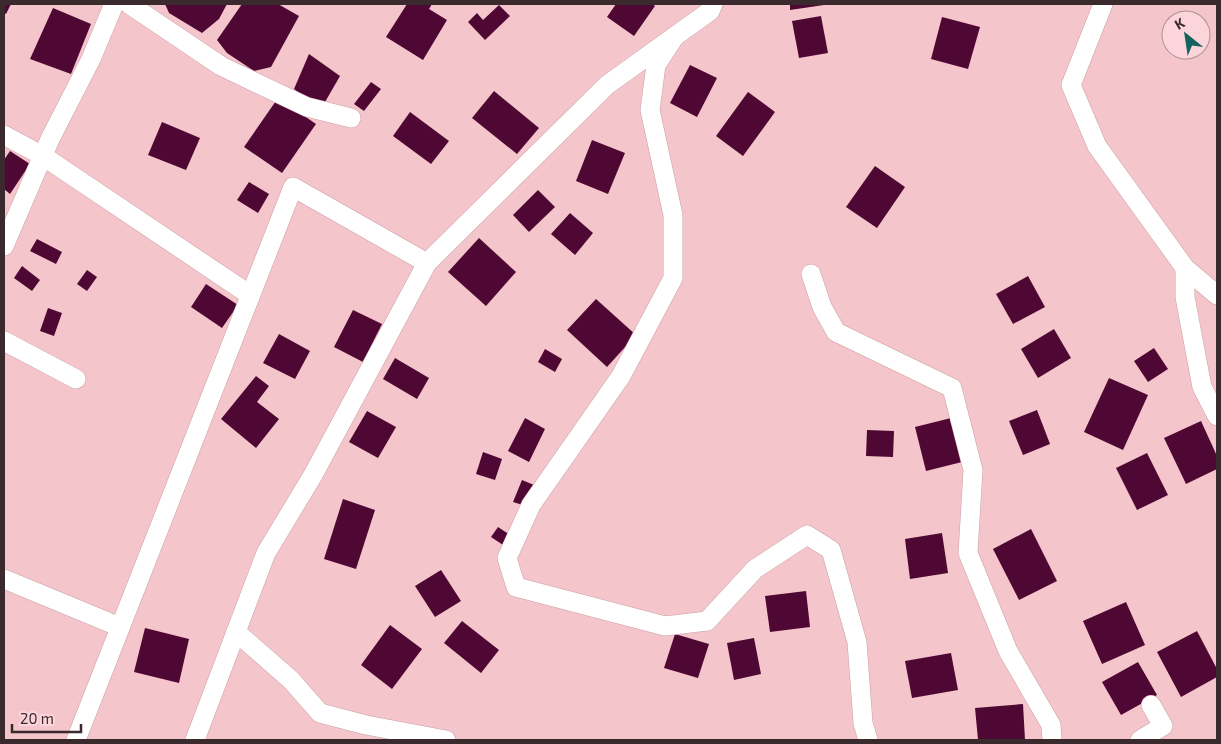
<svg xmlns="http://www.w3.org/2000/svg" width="1221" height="744" viewBox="0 0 1221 744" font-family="'Exo 2',sans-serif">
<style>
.building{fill:#4f0733}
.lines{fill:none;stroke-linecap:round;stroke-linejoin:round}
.minor-casing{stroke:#ca9ea4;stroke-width:20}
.minor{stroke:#fff;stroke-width:19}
</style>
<rect width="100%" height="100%" fill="#f4c6cc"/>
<g class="building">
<polygon points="4,4 11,4 6,14 4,13"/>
<polygon points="165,4 227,4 219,19 202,33 169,13"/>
<polygon points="242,4 278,4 299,16 271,67 254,71 227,53 217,40"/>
<polygon points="407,4 432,4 429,9 447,20 423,60 386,37"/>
<polygon points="616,4 652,4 655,6 634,36 607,17"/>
<polygon points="790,4 824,4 824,5 790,10"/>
<polygon points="499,5 510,16 485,40 468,22 477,13 483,20"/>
<polygon points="53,8 91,24 71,74 30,59"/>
<polygon points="821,16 828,53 799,58 792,21"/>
<polygon points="942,17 980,27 968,69 931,59"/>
<polygon points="309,54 340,76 321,109 294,89"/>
<polygon points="690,65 717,78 697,117 670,103"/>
<polygon points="371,82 381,89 364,111 354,104"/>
<polygon points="494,91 539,128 517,154 472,118"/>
<polygon points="748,92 775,112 743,156 716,136"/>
<polygon points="278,98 316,124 282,173 244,147"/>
<polygon points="410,112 449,141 431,164 393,136"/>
<polygon points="162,122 200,138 186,170 148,155"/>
<polygon points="592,140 625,153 608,194 576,181"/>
<polygon points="10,151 30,164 10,194 4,189 4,160"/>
<polygon points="875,166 905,187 877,228 846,207"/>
<polygon points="249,182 269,194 258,213 237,200"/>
<polygon points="538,190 555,207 529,232 513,215"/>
<polygon points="570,213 593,233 575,255 551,234"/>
<polygon points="479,238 516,272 486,306 448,272"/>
<polygon points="37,239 62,252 56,264 30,251"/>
<polygon points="22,266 40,280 32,291 14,278"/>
<polygon points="87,270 97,277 87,291 77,284"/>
<polygon points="1028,276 1045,307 1013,324 996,294"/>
<polygon points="206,284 238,305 222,328 191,307"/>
<polygon points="596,299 636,335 607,367 567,330"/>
<polygon points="48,308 62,313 54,336 40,331"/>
<polygon points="353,310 382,324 363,362 334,347"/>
<polygon points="1054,329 1071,358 1038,378 1021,349"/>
<polygon points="279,334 310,351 295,379 263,363"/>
<polygon points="1154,348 1168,369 1148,382 1134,361"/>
<polygon points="545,349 562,359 555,372 538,362"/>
<polygon points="395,358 429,378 417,399 383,379"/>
<polygon points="256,376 269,386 257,402 279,419 256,448 221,419"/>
<polygon points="1109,378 1148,395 1123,450 1084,432"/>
<polygon points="1037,410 1050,444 1023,455 1009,421"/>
<polygon points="367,411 396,427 378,458 349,442"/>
<polygon points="525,418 545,429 529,462 508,451"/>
<polygon points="951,418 962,462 926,471 915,427"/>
<polygon points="1201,421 1217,456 1217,469 1186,484 1164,438"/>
<polygon points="867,430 894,431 893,457 866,456"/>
<polygon points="483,452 502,459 495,480 476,474"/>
<polygon points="1147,453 1168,495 1137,510 1116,468"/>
<polygon points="522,480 534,485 526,506 513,502"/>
<polygon points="343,499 375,510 356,569 324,559"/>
<polygon points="498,527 510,535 503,545 491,537"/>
<polygon points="1031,529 1057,581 1019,600 993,549"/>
<polygon points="942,533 948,573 910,579 905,539"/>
<polygon points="441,570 461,601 435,617 415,586"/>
<polygon points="806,591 810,627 770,632 765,596"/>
<polygon points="1126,602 1145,645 1102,664 1083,621"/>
<polygon points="462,621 499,650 481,673 444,643"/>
<polygon points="390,625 422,649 392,689 361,665"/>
<polygon points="145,628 189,639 179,683 134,672"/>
<polygon points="1197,631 1217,669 1217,677 1181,697 1157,652"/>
<polygon points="675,634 709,644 698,678 664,668"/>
<polygon points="754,638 761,674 734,680 727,643"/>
<polygon points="951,653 958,690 912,698 905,661"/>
<polygon points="1138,662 1157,695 1121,715 1102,682"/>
<polygon points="1023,704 1025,740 978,740 975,708"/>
</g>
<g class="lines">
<defs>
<g id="minor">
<polyline points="129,4 221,66 307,107 351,118"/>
<polyline points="1103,4 1071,85 1097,146 1185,268 1217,295"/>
<polyline points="675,36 656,65 650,110 673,215 673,278 621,376 531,505 507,558 516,587 665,626 707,621 755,569 807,535 831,550 857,642 863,723 868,740"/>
<polyline points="4,135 43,156 250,295"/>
<polyline points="4,246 50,139 91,59 114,4"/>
<polyline points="1185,268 1185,297 1202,387 1217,416"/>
<polyline points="811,274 822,307 836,332 952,388 973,470 968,553 1008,651 1051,725 1052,740"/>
<polyline points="4,341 76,379"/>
<polyline points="4,579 120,627"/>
<polyline points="236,632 291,680 320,713 366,725 446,740"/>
<polyline points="76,740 293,187 427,263"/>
<polyline points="195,740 266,553 313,475 427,263 607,85 710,11 713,4"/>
<polyline points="1140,740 1163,726 1151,705"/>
</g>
</defs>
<use href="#minor" class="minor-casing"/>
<use href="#minor" class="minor"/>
</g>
<rect width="1221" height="744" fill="none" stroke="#3b2a2d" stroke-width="10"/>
<g transform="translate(1186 35) rotate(330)"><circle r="24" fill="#fbd5da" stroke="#ae9195"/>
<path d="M0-4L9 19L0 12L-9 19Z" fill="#14635e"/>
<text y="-8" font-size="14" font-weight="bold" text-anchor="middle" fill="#3b2a2d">K</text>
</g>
<path d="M12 724v8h69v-8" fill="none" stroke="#3b2a2d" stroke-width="2.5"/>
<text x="20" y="724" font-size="15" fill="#3b2a2d" stroke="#fbd5da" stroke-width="4" paint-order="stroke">20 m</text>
</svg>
